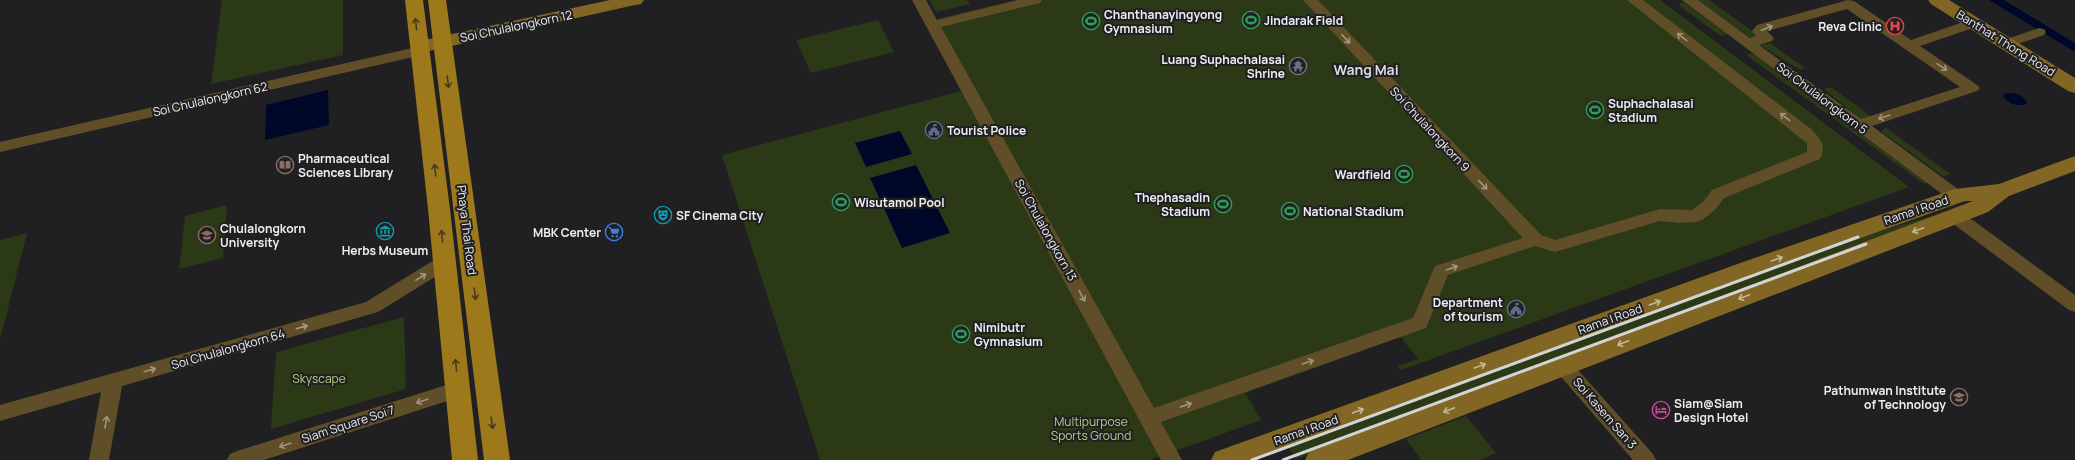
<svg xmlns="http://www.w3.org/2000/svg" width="2075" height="460" viewBox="0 0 2075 460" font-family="Manrope,sans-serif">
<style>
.green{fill:#2c3917}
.water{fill:#000829}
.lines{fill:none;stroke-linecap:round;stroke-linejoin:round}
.canal{fill:#000829;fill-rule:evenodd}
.street{fill:#5f4e27;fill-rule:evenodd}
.secondary{fill:#826623;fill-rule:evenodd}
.primary{fill:#9d791b;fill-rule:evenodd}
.rail{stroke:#d2d3d4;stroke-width:3}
.oneway{stroke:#463b21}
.oneway2{stroke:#9f9681}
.oneway3{stroke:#c2b89d}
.labels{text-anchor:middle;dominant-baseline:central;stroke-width:4;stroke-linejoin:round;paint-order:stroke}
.poi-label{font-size:12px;font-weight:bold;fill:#edeeef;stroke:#202023;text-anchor:start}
.street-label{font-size:12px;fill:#edeeef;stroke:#202023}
.park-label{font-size:12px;fill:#b3d086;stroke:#202023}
.quarter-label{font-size:14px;font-weight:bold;fill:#dbdcdf;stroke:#202023}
</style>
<rect width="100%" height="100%" fill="#202023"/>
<g class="green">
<polygon points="222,0 343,0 343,55 211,84"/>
<polygon points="929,0 967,0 970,4 936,12"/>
<polygon points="1016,0 1660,0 1909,187 1401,370 1398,366 1418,359 1399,335 1360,349 1362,351 1245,393 1261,420 1150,460 820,460 722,155 961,91 925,22"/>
<polygon points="1698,0 1709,0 1759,36 1751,38"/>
<polygon points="1683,2 1728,34 1721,36 1681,7 1679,3"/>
<polygon points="878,20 894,52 811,73 796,40"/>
<polygon points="1770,43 1805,68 1800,70 1760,45"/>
<polygon points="1754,52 1931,181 1924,184 1746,55"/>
<polygon points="1831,87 1873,118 1863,121 1824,89"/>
<polygon points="1886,128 1950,174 1944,177 1882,132 1883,129"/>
<polygon points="227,205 223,258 179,269 185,216"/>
<polygon points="1938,214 1939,215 1825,262 1296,459 1286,443 1786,259"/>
<polygon points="27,233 0,340 0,240"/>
<polygon points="404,317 406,389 271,429 276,352"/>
<polygon points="1466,416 1496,453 1480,460 1421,460 1406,439"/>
</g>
<g class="water">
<polygon points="328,90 329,125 265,140 266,105"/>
<path d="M2005,93C2014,92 2024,95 2027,103C2019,108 2008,104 2003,96Z"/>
<polygon points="900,131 912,154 866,167 855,143"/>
<polygon points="916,165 950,233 902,248 870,178"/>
</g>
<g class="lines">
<polygon class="canal" points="1989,0 2004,0 2075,43 2075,52"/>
<g class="street">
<path d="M912,0H926L937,20L1018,0H1042L1040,3L941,27L1154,408L1413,318L1435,266L1523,238L1303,0H1318L1541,235L1555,240L1660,209L1692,210L1703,202L1712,190L1807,152V143L1799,137L1627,0H1643L1811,129C1820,138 1827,146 1820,159L1724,198L1715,210L1702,220L1696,222L1679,223L1660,221L1555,252L1535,246L1448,275L1426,328L1161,422L1182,460H1161Z"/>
<path d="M1682,0H1698L1750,38L1756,36L1752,31L1757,25L1848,0L1854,1L1911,40L1969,20H1979L1981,23L1979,26L1920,46L1977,85L1980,88L1977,91L1872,126L1962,192L1964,196L1962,200L1956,202L1950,200ZM1847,9L1960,87L1861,119L1759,45L1772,41L1774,38L1767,31Z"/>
<polygon points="2039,28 2044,29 2046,32 2044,35 2006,48 2001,47 1999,44 2001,41"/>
<polygon points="421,46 426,48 428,51 426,54 0,152 0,142"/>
<polygon points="1954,210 1974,221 2075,295 2075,312 2069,310 1948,220 1946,216 1948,212"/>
<polygon points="445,255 451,257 454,262 451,267 378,312 122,386 109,460 89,460 101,392 0,421 0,405 366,302 439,257"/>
<polygon points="1563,358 1570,361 1653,454 1656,460 1633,460 1556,371 1554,366 1556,361"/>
<polygon points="459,381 466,383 469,389 466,395 264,460 227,460 230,454 237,451"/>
</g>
<g class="secondary">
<polygon points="610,0 644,0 641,4 635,5 420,53 413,51 411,47 413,43 420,41"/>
<polygon points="1928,0 1949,0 2075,78 2075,93 2068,91 1931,4"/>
<polygon points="2075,156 2075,171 2009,196 1988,212 1348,460 1305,460 1309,452 1973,201 1965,201 1762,273 1255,460 1211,460 1215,452 1746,261 1955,189 1999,184"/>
</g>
<g class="primary">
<polygon points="405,0 423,0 450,209 478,460 452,460 428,209"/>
<polygon points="428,0 446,0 510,460 484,460"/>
</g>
<g class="rail">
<polyline points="1252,460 1858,237"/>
<polyline points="1283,460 1866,244"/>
</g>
</g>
<defs><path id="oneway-shaft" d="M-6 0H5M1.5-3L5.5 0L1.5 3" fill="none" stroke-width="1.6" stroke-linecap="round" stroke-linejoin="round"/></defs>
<g class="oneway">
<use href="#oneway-shaft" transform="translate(416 24) rotate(-96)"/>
<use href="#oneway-shaft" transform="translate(448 82) rotate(82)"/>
<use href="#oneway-shaft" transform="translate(435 170) rotate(-97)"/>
<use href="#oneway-shaft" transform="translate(442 236) rotate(-96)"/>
<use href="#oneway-shaft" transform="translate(475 294) rotate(83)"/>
<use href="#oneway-shaft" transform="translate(456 365) rotate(-96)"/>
<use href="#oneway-shaft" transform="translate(492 423) rotate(82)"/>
</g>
<g class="oneway2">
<use href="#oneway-shaft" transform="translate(1767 28) rotate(-22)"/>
<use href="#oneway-shaft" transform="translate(1682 37) rotate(-142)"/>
<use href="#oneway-shaft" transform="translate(1346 39) rotate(47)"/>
<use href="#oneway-shaft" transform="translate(1942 67) rotate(34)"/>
<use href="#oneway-shaft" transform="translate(1785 117) rotate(-142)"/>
<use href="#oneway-shaft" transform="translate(1884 117) rotate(162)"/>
<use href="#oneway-shaft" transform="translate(1483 185) rotate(47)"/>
<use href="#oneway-shaft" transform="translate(1452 268) rotate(-19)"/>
<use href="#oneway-shaft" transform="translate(421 277) rotate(-33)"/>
<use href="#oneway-shaft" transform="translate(1082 296) rotate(61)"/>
<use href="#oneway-shaft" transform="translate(302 327) rotate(-16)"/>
<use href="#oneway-shaft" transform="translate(1308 362) rotate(-19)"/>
<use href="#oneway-shaft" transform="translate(150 370) rotate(-16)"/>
<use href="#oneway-shaft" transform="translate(422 401) rotate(162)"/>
<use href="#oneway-shaft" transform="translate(1186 405) rotate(-19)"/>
<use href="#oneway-shaft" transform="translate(106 422) rotate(-80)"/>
<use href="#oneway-shaft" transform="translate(285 445) rotate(162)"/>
</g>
<g class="oneway3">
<use href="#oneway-shaft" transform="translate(1918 230) rotate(159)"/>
<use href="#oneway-shaft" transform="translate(1777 259) rotate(-19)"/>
<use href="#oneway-shaft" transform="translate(1744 297) rotate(159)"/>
<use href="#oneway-shaft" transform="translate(1655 303) rotate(-20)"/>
<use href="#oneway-shaft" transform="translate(1623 343) rotate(159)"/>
<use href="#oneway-shaft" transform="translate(1480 366) rotate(-20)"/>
<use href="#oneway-shaft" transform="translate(1449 410) rotate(159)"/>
<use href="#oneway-shaft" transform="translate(1358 411) rotate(-20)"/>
</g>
<defs>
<symbol id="stadium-ring" viewBox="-11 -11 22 22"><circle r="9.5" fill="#202023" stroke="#2e9e5b" stroke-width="1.5"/><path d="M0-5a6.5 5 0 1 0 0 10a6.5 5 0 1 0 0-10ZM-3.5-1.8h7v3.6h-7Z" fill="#2e9e5b"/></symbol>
<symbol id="hospital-ring" viewBox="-11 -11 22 22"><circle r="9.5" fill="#202023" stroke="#e0444e" stroke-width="1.5"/><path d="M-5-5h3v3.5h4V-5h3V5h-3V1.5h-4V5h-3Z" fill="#e0444e"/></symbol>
<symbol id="temple-ring" viewBox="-11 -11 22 22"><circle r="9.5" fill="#202023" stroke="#6b7280" stroke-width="1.5"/><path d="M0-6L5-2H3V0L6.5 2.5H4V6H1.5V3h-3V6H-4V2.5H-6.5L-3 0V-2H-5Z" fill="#6b7280"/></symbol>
<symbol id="civic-ring" viewBox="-11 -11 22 22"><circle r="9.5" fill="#202023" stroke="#5c6f8a" stroke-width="1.5"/><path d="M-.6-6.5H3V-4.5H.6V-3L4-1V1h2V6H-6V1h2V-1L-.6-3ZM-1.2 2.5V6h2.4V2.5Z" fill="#5c6f8a"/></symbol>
<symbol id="library-ring" viewBox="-11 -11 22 22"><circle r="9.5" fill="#202023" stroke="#8d6e63" stroke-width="1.5"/><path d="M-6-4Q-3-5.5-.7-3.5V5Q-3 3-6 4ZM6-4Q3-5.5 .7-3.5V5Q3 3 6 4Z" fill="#8d6e63"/></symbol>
<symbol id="theatre-ring" viewBox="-11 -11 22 22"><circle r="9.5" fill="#202023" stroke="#0f9aa8" stroke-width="1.5"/><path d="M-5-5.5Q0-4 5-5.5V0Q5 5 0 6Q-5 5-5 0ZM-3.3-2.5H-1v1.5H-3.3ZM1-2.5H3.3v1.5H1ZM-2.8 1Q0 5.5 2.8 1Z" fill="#0f9aa8"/></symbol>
<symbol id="museum-ring" viewBox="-11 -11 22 22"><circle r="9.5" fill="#202023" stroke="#0f9aa8" stroke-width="1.5"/><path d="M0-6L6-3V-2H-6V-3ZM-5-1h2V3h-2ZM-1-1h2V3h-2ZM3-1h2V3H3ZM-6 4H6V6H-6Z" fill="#0f9aa8"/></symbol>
<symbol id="supermarket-ring" viewBox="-11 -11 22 22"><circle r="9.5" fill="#202023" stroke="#3f7fe0" stroke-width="1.5"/><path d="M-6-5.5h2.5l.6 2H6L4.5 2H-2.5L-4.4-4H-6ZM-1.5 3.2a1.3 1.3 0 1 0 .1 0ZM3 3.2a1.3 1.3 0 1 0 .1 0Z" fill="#3f7fe0"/></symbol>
<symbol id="university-ring" viewBox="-11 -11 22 22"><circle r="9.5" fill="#202023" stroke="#8d6e63" stroke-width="1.5"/><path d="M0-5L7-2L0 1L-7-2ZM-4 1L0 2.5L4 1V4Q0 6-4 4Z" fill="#8d6e63"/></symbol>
<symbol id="hotel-ring" viewBox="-11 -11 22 22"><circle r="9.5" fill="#202023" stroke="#d1479c" stroke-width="1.5"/><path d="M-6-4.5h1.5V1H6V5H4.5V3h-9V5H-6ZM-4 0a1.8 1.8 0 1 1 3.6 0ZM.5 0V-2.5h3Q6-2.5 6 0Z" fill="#d1479c"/></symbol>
</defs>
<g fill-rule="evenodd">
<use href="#stadium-ring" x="1241" y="10" width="20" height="20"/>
<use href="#stadium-ring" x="1081" y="11" width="20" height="20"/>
<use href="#hospital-ring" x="1885" y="16" width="20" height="20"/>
<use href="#temple-ring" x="1288" y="56" width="20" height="20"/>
<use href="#stadium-ring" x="1585" y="100" width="20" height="20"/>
<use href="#civic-ring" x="924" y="120" width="20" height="20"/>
<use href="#library-ring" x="275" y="155" width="20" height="20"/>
<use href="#stadium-ring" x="1394" y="164" width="20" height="20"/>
<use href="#stadium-ring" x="831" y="192" width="20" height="20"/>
<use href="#stadium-ring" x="1213" y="194" width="20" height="20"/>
<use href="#stadium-ring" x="1280" y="201" width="20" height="20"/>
<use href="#theatre-ring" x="653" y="205" width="20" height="20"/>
<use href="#museum-ring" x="375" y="221" width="20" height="20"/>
<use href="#supermarket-ring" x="604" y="222" width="20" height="20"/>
<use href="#university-ring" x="197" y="225" width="20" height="20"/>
<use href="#civic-ring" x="1506" y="299" width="20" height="20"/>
<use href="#stadium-ring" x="951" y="324" width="20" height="20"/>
<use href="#university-ring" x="1949" y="387" width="20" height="20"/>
<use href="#hotel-ring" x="1651" y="400" width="20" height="20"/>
</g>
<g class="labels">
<g class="poi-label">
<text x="1104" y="14">Chanthanayingyong<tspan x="1104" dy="14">Gymnasium</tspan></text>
<text x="1264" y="20">Jindarak Field</text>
<text x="1882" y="26" text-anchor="end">Reva Clinic</text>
<text x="1285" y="59" text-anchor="end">Luang Suphachalasai<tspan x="1285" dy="14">Shrine</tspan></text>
<text x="1608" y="103">Suphachalasai<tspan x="1608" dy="14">Stadium</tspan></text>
<text x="947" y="130">Tourist Police</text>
<text x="298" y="158">Pharmaceutical<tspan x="298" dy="14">Sciences Library</tspan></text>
<text x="1391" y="174" text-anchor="end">Wardfield</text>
<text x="1210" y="197" text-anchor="end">Thephasadin<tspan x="1210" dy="14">Stadium</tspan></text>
<text x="854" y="202">Wisutamol Pool</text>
<text x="1303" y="211">National Stadium</text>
<text x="676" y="215">SF Cinema City</text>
<text x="220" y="228">Chulalongkorn<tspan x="220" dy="14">University</tspan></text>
<text x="601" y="232" text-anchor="end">MBK Center</text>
<text x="385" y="250" text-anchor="middle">Herbs Museum</text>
<text x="1503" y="302" text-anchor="end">Department<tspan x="1503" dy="14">of tourism</tspan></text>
<text x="974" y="327">Nimibutr<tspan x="974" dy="14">Gymnasium</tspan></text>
<text x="1946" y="390" text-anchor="end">Pathumwan Institute<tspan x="1946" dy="14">of Technology</tspan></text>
<text x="1674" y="403">Siam@Siam<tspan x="1674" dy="14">Design Hotel</tspan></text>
</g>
<g class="street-label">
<text transform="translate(516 26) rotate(-12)">Soi Chulalongkorn 12</text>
<text transform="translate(2006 43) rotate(32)">Banthat Thong Road</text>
<text transform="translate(1822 98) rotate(37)">Soi Chulalongkorn 5</text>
<text transform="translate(210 99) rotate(-13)">Soi Chulalongkorn 62</text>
<text transform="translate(1430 129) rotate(47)">Soi Chulalongkorn 9</text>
<text transform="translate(1916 210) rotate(-19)">Rama I Road</text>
<text transform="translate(467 230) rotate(83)">Phaya Thai Road</text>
<text transform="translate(1046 230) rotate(61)">Soi Chulalongkorn 13</text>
<text transform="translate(1610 319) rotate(-20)">Rama I Road</text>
<text transform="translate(228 349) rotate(-16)">Soi Chulalongkorn 64</text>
<text transform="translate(1605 413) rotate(49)">Soi Kasem San 3</text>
<text transform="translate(348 424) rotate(-18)">Siam Square Soi 7</text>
<text transform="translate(1306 430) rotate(-20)">Rama I Road</text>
</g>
<g class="park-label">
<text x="319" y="378">Skyscape</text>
<text x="1091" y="421">Multipurpose<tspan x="1091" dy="14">Sports Ground</tspan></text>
</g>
<g class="quarter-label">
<text x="1366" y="69">Wang Mai</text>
</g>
</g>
</svg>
